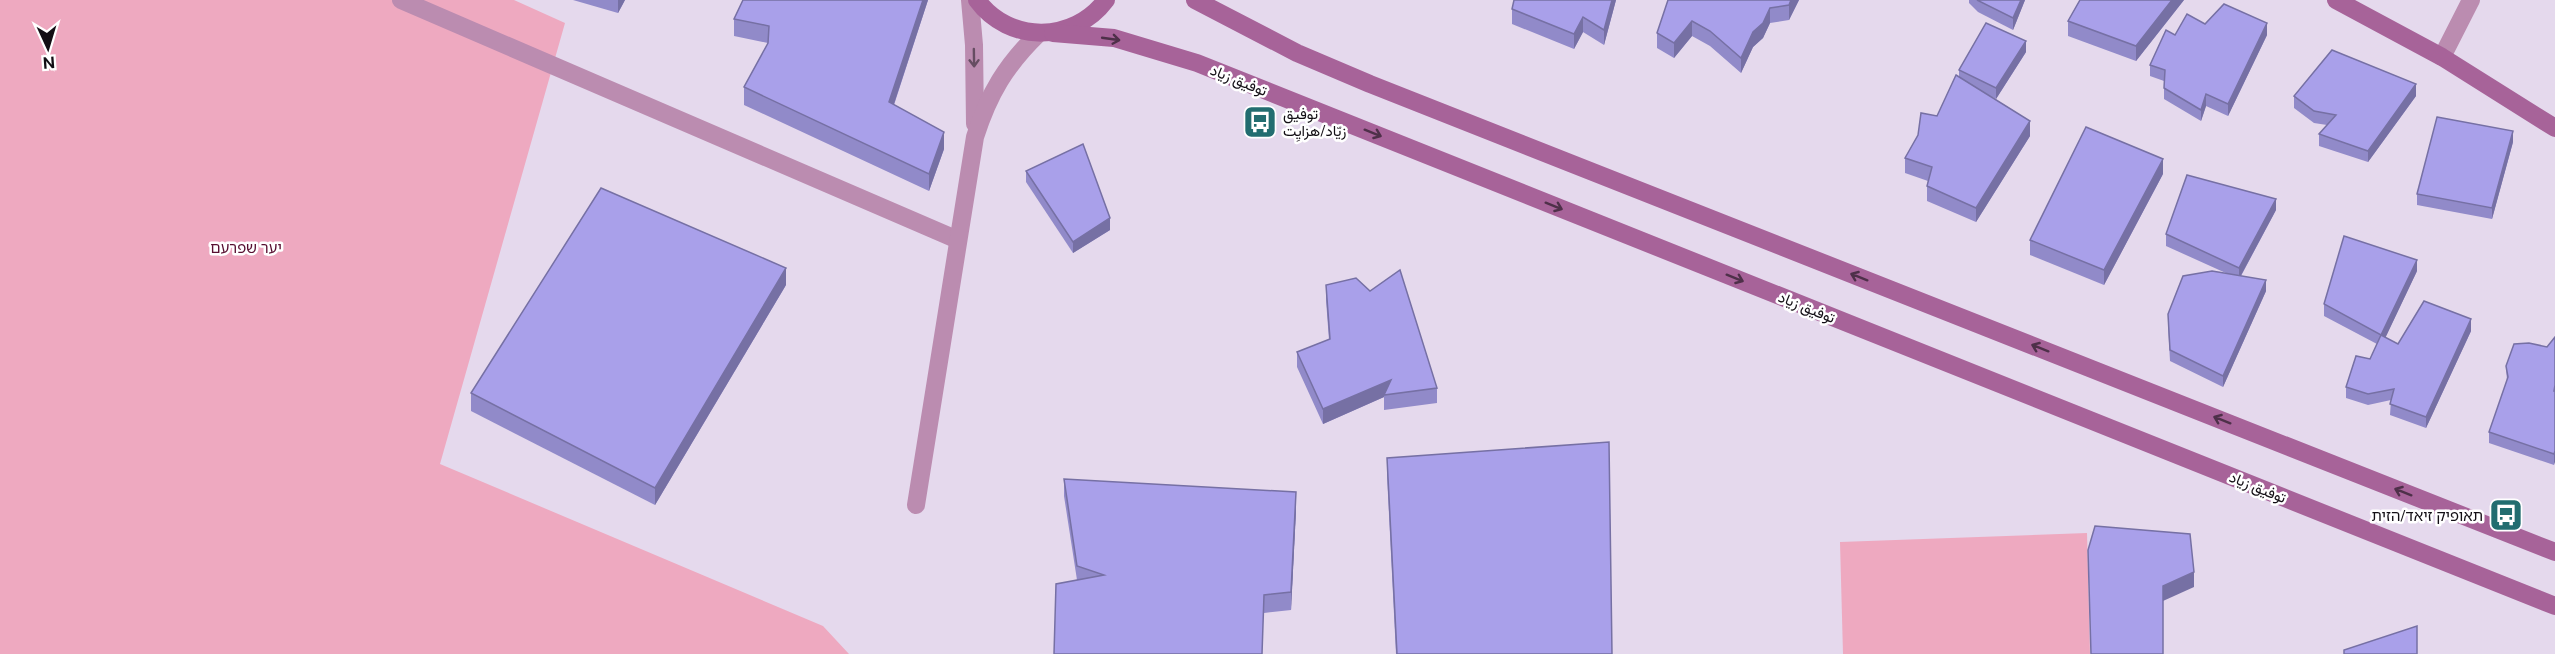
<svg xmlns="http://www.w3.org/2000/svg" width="2555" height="654" viewBox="0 0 2555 654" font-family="'Public Sans',Vazirmatn,'Noto Sans Hebrew',sans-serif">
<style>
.green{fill:#eea9c0}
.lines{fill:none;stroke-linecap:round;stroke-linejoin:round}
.street{stroke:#bb8cb0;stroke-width:18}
.secondary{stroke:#a76399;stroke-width:18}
.wall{fill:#918ac9}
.shaded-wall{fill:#7670a4}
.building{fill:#a9a0ea;stroke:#7670a4;stroke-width:1.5}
.oneway{stroke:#4e3049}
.oneway2{stroke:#664d62}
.labels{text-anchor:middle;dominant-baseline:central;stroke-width:5;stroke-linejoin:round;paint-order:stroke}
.street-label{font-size:15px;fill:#120e14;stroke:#fff}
.poi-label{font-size:15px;fill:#120e14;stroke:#fff;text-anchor:start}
.park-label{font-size:15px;fill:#580f31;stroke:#fff}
</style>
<rect width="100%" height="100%" fill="#e5d9ed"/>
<g class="green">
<polygon points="0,0 514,0 565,23 440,464 823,626 849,654 0,654"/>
<polygon points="2087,533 2090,654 1843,654 1840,542"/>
</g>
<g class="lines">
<g class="street">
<polyline points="401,0 958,240"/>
<polyline points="970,0 974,45 975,124"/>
<polyline points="2442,57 2471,0"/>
<path d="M916,505L975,137C989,93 1006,65 1039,33"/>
</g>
<g class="secondary">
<path d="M977,0C1009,44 1074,43 1106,0"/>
<polyline points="1195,0 1297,53 1370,84 2555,552"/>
<polyline points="2336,0 2442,57 2555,128"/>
<polyline points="1053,33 1114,38 1197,63 2555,606"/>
</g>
</g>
<g class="wall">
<polygon points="573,0 625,0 618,13"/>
<polygon points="743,0 928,0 894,105 944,149 929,191 744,105 744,87 768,43 734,36 734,19"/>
<polygon points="1616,0 1604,45 1583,32 1574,49 1512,24 1512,9"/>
<polygon points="1668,0 1799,0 1789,20 1770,23 1763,38 1753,47 1741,73 1710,46 1692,36 1674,58 1657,48 1657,33"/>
<polygon points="1969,0 2025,0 2013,30 1978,12 1969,3"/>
<polygon points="2080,0 2184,0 2136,61 2068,36 2068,21"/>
<polygon points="2205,24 2267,35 2228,116 2206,106 2201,121 2164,99 2164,81 2150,76 2150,65 2175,35"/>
<polygon points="2026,52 1996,99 1988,95 2030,136 1976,222 1927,201 1927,186 1928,181 1905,173 1905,158 1937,116 1959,77 1959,70"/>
<polygon points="2294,96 2416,96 2368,162 2319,146 2319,134 2327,125 2314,123 2294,108"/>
<polygon points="2513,142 2492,219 2417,205 2417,194"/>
<polygon points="1026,171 1110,230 1073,253 1026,182"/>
<polygon points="2163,174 2104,285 2030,255 2030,240"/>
<polygon points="2276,210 2241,276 2266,291 2223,387 2170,361 2168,325 2228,274 2166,246 2166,234"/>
<polygon points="2417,271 2385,338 2398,344 2471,331 2426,428 2390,415 2391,400 2368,405 2346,398 2346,387 2370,359 2377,344 2324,316 2324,304"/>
<polygon points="786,285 655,505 471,411 471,393"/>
<polygon points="1326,285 1437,388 1437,403 1384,410 1384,397 1323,424 1297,367 1297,352 1329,340 1326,300"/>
<polygon points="2555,337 2554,465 2489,443 2489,432 2507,381 2506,366 2547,347"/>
<polygon points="1387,458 1612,654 1396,654 1387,475"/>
<polygon points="1064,479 1296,510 1291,610 1264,613 1077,580 1064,496"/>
</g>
<g class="shaded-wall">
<polygon points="618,0 625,0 618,13"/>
<polygon points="923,0 928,0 889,119 889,102"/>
<polygon points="1612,0 1616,0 1604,45 1604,30"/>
<polygon points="1791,0 1799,0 1789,20 1789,5"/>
<polygon points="2021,0 2025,0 2013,30 2013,18"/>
<polygon points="2172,0 2184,0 2136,61 2136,46"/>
<polygon points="1770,8 1770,23 1763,38 1753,47 1741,73 1741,58 1753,32"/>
<polygon points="1583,17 1583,32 1574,49 1574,34"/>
<polygon points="1692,21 1692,36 1674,58 1674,43"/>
<polygon points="2267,23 2267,35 2228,116 2228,104"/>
<polygon points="2026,41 2026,52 1996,99 1996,88"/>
<polygon points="2416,84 2416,96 2368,162 2368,151"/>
<polygon points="2206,94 2206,106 2201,121 2201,110"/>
<polygon points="2030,121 2030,136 1976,222 1976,208"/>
<polygon points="2513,131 2513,142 2492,219 2492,208"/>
<polygon points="944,132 944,149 929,191 929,174"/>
<polygon points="2163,159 2163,174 2104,285 2104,270"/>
<polygon points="2276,199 2276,210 2239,279 2239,268"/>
<polygon points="1110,218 1110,230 1073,253 1073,242"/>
<polygon points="2417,260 2417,271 2381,347 2381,335"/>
<polygon points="786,268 786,285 655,505 655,488"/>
<polygon points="2266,280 2266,291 2223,387 2223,376"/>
<polygon points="2471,319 2471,331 2426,428 2426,417"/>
<polygon points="1391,380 1384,395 1384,397 1323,424 1323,409"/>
<polygon points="2555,451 2555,462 2554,465 2554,454"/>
<polygon points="1296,492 1296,510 1291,610 1291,592"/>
<polygon points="2194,572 2194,587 2163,601 2163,586"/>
</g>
<g class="building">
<polygon points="743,0 923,0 889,102 944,132 929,174 744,87 768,43 769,26 734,19"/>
<polygon points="1514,0 1612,0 1604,30 1583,17 1574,34 1512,9"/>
<polygon points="1668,0 1791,0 1789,5 1770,8 1763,23 1753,32 1741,58 1710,31 1692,21 1674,43 1657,33"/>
<polygon points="1977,0 2021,0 2013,18"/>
<polygon points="2080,0 2172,0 2136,46 2068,21"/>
<polygon points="2224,4 2267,23 2228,104 2206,94 2201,110 2164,88 2165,70 2150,65 2166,30 2175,35 2187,14 2205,24"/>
<polygon points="1986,23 2026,41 1996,88 1959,70"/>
<polygon points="2332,50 2416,84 2368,151 2319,134 2336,115 2314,111 2294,96"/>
<polygon points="1956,75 2030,121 1976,208 1927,186 1932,167 1905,158 1918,135 1921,113 1937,116"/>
<polygon points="2437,117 2513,131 2492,208 2417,194"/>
<polygon points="2086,127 2163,159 2104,270 2030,240"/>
<polygon points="1083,144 1110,218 1073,242 1026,171"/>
<polygon points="2187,175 2276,199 2239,268 2166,234"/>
<polygon points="601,188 786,268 655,488 471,393"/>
<polygon points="2344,236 2417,260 2381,335 2324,304"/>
<polygon points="1400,270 1437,388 1384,395 1391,380 1323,409 1297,352 1330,339 1326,285 1356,278 1370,291"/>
<polygon points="2212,271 2266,280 2223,376 2170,350 2168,314 2183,276"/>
<polygon points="2424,301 2471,319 2426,417 2390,404 2394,389 2368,394 2346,387 2356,356 2370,359 2381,335 2398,344"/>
<polygon points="2555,337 2555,385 2554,391 2555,391 2555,451 2554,454 2489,432 2508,377 2506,366 2514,344 2529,343 2547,347"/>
<polygon points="1609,442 1612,654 1397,654 1387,458"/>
<polygon points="1064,479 1296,492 1291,592 1264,595 1262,654 1054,654 1056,584 1104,575 1077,566"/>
<polygon points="2095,526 2190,534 2194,572 2163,586 2163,654 2091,654 2088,550"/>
<polygon points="2417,626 2417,654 2344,654 2344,650"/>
</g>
<defs><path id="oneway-shaft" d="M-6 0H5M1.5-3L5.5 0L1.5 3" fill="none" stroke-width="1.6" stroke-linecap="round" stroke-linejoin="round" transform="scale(1.5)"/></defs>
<g class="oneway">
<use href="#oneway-shaft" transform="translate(1111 39) rotate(8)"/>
<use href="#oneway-shaft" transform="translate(1373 133) rotate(22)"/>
<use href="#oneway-shaft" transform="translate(1554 206) rotate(22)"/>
<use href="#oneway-shaft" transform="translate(1859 277) rotate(-158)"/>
<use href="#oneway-shaft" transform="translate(1735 278) rotate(22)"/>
<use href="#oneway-shaft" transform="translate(2040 348) rotate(-158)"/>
<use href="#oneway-shaft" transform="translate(2222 420) rotate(-158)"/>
<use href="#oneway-shaft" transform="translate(2403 492) rotate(-158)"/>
</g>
<use class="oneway2" href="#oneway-shaft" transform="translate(974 58) rotate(89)"/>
<defs>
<symbol id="bus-square" viewBox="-11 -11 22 22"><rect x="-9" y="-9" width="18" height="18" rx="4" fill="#226d70" stroke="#fff"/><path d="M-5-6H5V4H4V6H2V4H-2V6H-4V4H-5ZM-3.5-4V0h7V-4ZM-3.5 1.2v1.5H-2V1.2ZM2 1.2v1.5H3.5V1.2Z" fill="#fff"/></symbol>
</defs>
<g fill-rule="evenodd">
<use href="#bus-square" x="1241" y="103" width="38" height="38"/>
<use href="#bus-square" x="2487" y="496" width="38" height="38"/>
</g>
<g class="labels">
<g class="street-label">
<text transform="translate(1239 80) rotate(22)">توفيق زياد</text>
<text transform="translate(1807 307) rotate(22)">توفيق زياد</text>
<text transform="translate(2258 487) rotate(22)">توفيق زياد</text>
</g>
<g class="poi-label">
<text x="1283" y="113">توفيق<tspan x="1283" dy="17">زيّاد/هزايِت</tspan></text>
<text x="2483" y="515" text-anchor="end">תאופיק זיאד/הזית</text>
</g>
<g class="park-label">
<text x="246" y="247">יער שפרעם</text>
</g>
</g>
<g transform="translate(48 48) rotate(176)" stroke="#ffffff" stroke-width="4.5" paint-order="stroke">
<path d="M0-4.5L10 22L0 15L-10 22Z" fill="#120e14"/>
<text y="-9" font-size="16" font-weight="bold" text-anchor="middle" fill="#120e14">N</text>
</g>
</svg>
